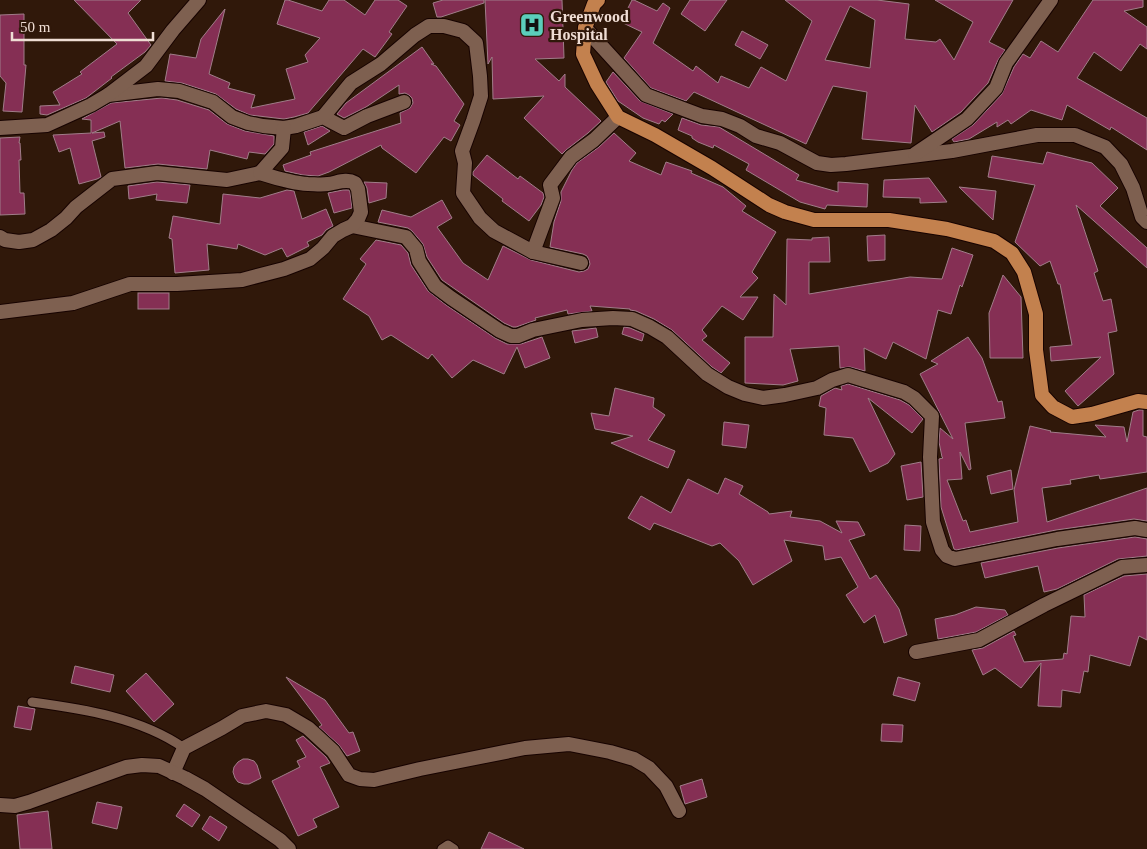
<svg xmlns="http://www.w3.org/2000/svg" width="1147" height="849" viewBox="0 0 1147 849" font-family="'Times New Roman',serif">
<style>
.building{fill:#852f54;stroke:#a07d89;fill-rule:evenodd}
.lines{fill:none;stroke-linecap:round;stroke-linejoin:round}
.service-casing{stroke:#170300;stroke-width:11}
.minor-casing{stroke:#170300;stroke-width:16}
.trunk-casing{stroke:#170300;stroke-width:16}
.service{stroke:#7e6050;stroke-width:9}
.minor{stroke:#7e6050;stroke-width:14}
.trunk{stroke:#c3814e;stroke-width:14}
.labels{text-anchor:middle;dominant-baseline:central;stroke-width:4.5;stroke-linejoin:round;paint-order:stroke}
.poi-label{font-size:16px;font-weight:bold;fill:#efddd4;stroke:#30180a;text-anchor:start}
</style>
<rect width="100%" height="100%" fill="#30180a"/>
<g class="building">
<polygon points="74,0 141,0 128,13 151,45 145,52 111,77 112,78 86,98 47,115 40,114 40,106 60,105 53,92 82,74 80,72 117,44"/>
<polygon points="285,0 288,0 322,11 329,0 344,0 365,15 375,0 398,0 407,6 389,32 392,34 375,57 363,49 308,113 294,117 284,119 250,115 236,109 216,94 182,83 165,81 170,54 196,58 201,39 225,9 209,74 230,83 228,88 255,95 251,108 295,99 286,69 308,62 305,55 320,38 277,24"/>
<polygon points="443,0 484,0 484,3 441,17 437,17 433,3"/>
<polygon points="485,0 562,0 564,58 535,59 559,81 565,74 565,87 601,121 588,133 566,150 562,154 524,118 544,96 493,99 492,57 488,64"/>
<path d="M632,0H634L657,11L663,3L670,8L653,43L693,71L696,66L718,83L721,76L749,88L761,67L786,81L812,21L785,0H877L909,4L905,39L936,42L940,39L954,60L973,22L935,0H1013L989,42L1005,50L998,60L988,83L961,112L932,132L915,105L911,143L862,139L867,92L833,86L806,144L694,92L686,101L651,88L624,58L642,32L621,22ZM850,6L875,20L870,68L825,60Z"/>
<polygon points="690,0 727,0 705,31 681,14"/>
<polygon points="1093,0 1143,0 1143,7 1124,11 1147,27 1147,49 1140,44 1121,71 1094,52 1077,78 1147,118 1147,150 1111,127 1110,130 1067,105 1062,120 1031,110 1011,124 1008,120 997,127 997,122 969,139 954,142 952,139 973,125 1002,94 1014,67 1023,54 1030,58 1041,41 1058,52"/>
<polygon points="24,14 24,65 26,65 22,112 3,111 6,83 0,76 0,15"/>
<polygon points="742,31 768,45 760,59 735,45"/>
<polygon points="422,47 434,64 431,64 436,66 464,104 454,121 460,125 451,141 444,137 416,173 382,148 381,145 329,172 318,176 303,175 285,171 283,165 311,155 310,152 401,123 400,113 410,108 413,103 412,98 409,95 405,93 399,94 399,85 366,107 344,118 337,114 346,103"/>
<polygon points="613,72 640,101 673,114 665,122 662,120 659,124 643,118 618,101 606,82"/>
<polygon points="162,98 177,100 209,110 227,124 245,131 274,136 274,144 265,154 249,152 247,159 210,150 207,169 158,164 125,168 120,121 92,133 104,132 105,137 92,141 101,177 97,179 79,184 70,148 59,152 53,135 91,133 91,120 82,119 111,103"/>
<polygon points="682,118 701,125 719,127 799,175 796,180 838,192 838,182 868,184 867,207 827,205 825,209 800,202 746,170 749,164 714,145 713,148 698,142 692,138 692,136 678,130"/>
<polygon points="322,126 330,131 308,145 304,132"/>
<polygon points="614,133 636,153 629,161 661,175 666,162 692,171 691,173 723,187 746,206 742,211 776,232 752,272 758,278 740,297 758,297 743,320 722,306 702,330 707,336 702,340 730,363 721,373 712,367 672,330 654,319 636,311 630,310 630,309 590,306 592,311 568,314 567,310 535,318 536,320 516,327 513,327 504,323 442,280 427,257 423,244 412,231 408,228 378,222 382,210 411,217 442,200 452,218 437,227 463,263 488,280 503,246 531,260 579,272 584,271 588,269 590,264 589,260 587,256 583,254 550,247 554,222 561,201 561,192 572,170 577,163 599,147"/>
<polygon points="20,137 19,143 20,143 21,160 19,160 20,193 24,193 25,214 0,215 0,138"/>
<polygon points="1047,152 1092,163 1118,188 1100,206 1147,248 1147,268 1076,205 1098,271 1094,273 1103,301 1111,299 1117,331 1108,333 1114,374 1078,406 1065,391 1101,357 1051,361 1050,347 1072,345 1060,284 1058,284 1050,261 1040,266 1015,242 1035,185 988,177 992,156 1043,164"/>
<polygon points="487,155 518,179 520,176 543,193 544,197 541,205 529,221 502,201 503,199 473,175 473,172"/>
<polygon points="929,178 947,202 920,203 920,198 883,197 884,180"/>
<polygon points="157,182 190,185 187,203 156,200 157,194 129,199 128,186"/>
<polygon points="364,182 387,183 386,198 369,203 367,188"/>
<polygon points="959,187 996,191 993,220"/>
<polygon points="287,190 294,191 302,219 326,209 333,226 326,230 322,235 307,242 309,246 287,257 282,248 265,255 238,244 237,249 207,244 209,270 175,273 172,239 169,238 173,216 220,224 223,194 260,198"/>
<polygon points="343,190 349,190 350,192 352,208 334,213 328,193"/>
<polygon points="885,235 885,260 868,261 867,236"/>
<polygon points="829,237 830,262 809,262 809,294 910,277 942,279 952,248 973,255 962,287 960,285 951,314 938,310 926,359 893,342 886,359 864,348 865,371 850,367 840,368 839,346 790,349 798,381 783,385 745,383 745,337 773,337 774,294 786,305 787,239 812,240 812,238"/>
<polygon points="376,240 401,245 408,253 411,265 428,291 446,305 495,338 507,344 521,344 542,337 550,358 525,368 517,347 504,374 473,360 452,378 432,354 428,359 391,335 382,340 369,316 343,299 366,264 360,259"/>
<polygon points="1003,275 1021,297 1023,358 990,358 989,313"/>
<rect x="138" y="293" width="31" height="16"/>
<polygon points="624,327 630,328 644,334 642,341 622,334"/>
<polygon points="596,328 598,337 575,343 572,331"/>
<polygon points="968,337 982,358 998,402 1002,401 1005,418 965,423 971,469 969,470 960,452 962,479 947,480 963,521 966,520 970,532 1018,522 1014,490 1030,426 1051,431 1050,432 1106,437 1095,425 1124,427 1127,442 1133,412 1139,410 1143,410 1143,436 1147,437 1147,472 1100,479 1099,475 1070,480 1071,484 1042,488 1047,522 1147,488 1147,521 1134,519 1056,530 956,550 954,549 941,507 939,459 943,458 942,457 939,442 940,428 953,439 920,374 938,364 931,361"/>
<polygon points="848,384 900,400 909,405 923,419 912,433 868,398 895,454 888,463 870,472 853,438 824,435 826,408 819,406 821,396 835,388 842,390 841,386"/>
<polygon points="615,388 654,398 653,407 665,415 648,440 675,451 668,468 611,443 633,436 595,429 591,413 609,416"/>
<polygon points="724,422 749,425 746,448 722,445"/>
<polygon points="921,462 923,497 907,500 901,466"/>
<polygon points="1011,470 1013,489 991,494 987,476"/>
<polygon points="725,478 743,486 739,494 768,512 769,514 792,511 790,517 820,521 842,533 836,521 858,522 865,535 849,540 870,579 876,575 899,609 907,635 884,643 875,615 864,623 846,595 858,587 841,557 825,560 823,546 784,540 792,561 753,585 739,561 720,543 712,546 654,523 650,530 628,518 641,496 671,513 688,479 718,494"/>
<polygon points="905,525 921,526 920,551 904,550"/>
<polygon points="1135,537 1147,539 1147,556 1118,559 1057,589 1044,592 1038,566 985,578 981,563 1058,548"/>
<polygon points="1147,574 1147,640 1139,636 1130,666 1090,655 1088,672 1084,671 1080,693 1062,690 1061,707 1038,706 1041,663 1021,688 995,668 983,675 972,650 983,648 1014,631 1016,635 1013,636 1024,662 1063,659 1064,653 1067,654 1071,616 1085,617 1084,595 1124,576"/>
<polygon points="976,607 1005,610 1008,615 976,632 938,639 935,619 955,615"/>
<polygon points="75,666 114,675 110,692 71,683"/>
<polygon points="146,673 174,704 154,722 126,691"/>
<polygon points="286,677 325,700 349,733 353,732 360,751 347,756 339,745 319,727 322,725"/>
<polygon points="898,677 920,683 915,701 893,695"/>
<polygon points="18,706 35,709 31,730 14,727"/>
<polygon points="882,724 903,725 902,742 881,741"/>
<polygon points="303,736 326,757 330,763 320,767 339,807 313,819 317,827 298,836 272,781 300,767 297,761 306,757 296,740"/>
<polygon points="243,759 248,759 254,761 257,765 261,778 249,784 244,784 238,782 235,778 233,772 234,767 238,762"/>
<polygon points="702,779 707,797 685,804 680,786"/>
<polygon points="97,802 122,807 117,829 92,823"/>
<polygon points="184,804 200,815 192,827 176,816"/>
<polygon points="48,811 52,849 20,849 17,815"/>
<polygon points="210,816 227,827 219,841 202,829"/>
<polygon points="489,832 524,849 481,849"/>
</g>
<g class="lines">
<defs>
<g id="service">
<path d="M32,702C84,709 141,718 184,748"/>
<polyline points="442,849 448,845 454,849"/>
</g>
<g id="minor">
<polyline points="585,28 646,95 702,116 722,119 740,126 756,136 780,143 817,163 831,165 846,164 952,151 1037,135 1075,135 1105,147 1121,164 1133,188 1142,217 1147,222"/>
<polyline points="108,95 158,89 179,91 213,102 232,117 248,123 263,126 284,128 296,126 323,117 344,128 367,116 404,102"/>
<polyline points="323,117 351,83 381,64 415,35 429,26 444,26 463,31 476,43 480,76 481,96 473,121 462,151 465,163 463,193 480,218 494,231 533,252 581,263"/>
<polyline points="0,128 47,125 91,105 108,95 146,66 173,30 199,0"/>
<polyline points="915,154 967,119 996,88 1006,63 1051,0"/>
<polyline points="352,226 406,237 416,249 419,261 435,286 451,298 500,331 511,336 518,336 533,330 582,320 613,318 632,319 650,327 667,337 707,374 728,387 745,394 763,398 785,395 817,388 832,380 848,375 904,392 914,398 932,416 930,457 933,522 942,550 947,556 955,559 1057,539 1135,528 1147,530"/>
<polyline points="0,237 5,240 19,242 33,240 51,230 66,218 76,207 112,179 157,173 227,180 260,173"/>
<polyline points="533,252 553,198 550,185 571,157 594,140 618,117"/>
<path d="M0,312L73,303L130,284H177L242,280L284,269L310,259L323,248L333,236L343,230L352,226L358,219L361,212L358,189L355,183C346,178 337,183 328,184C321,185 314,184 308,184C291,183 276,178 260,173L282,148L284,128"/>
<polyline points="916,652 979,640 1044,605 1122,567 1147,565"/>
<polyline points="173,773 184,748 222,728 242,716 266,711 286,715 308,728 333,751 349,775 360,779 374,780 420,769 525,748 569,744 610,752 634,759 649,768 666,786 679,811"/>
<polyline points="0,805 15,806 29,802 126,767 142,765 159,766 185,778 205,789 280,840 289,849"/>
</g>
<polyline id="trunk" points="598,0 594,4 585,28 583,54 597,84 618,117 655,135 712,168 769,205 785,212 814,220 889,220 947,229 994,241 1012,253 1024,272 1036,314 1036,350 1042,395 1053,407 1072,417 1092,414 1138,401 1147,402"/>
</defs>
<use href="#service" class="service-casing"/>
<use href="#minor" class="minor-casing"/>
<use href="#trunk" class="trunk-casing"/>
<use href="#service" class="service"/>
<use href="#minor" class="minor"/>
<use href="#trunk" class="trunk"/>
</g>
<defs>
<symbol id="hospital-square" viewBox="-11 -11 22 22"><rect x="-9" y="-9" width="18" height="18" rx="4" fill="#5bcebb" stroke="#30180a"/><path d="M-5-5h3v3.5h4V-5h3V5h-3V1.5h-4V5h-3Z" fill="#111"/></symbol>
</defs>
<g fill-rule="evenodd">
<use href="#hospital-square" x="518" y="11" width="28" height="28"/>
</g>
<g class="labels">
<g class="poi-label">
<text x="550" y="16">Greenwood<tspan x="550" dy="18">Hospital</tspan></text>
</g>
</g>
<path d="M12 32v8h141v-8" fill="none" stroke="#efddd4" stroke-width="2.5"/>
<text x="20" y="32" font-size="15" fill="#efddd4" stroke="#30180a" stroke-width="4" paint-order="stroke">50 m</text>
</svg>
